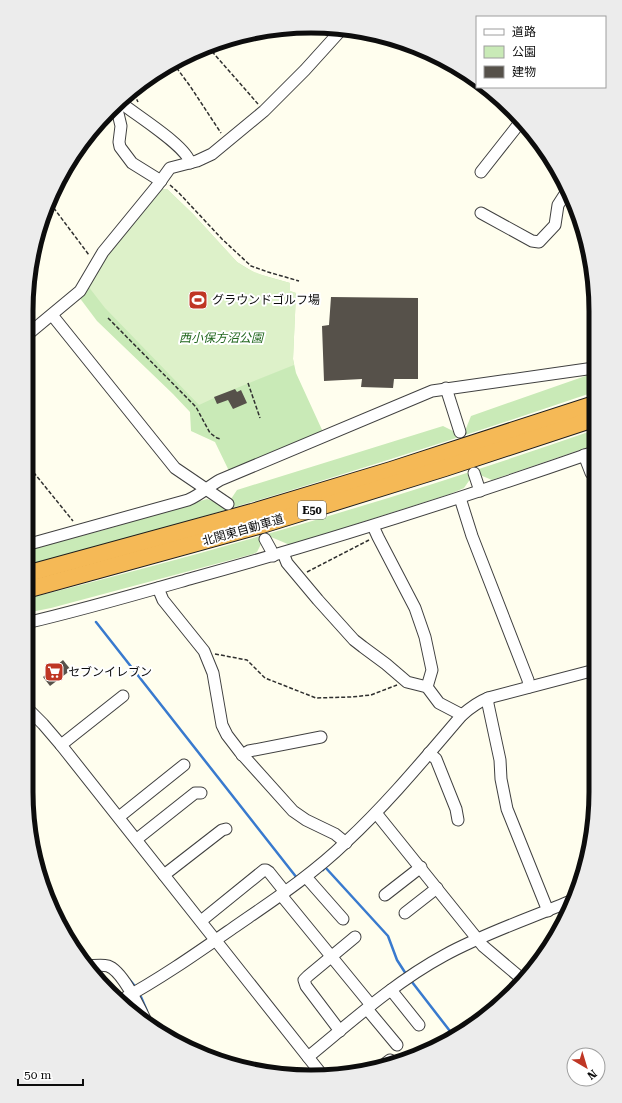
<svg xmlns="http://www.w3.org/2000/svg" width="622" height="1103" viewBox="0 0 622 1103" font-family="'Roboto Serif','Noto Sans JP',serif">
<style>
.green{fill:#c9eab7}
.pitch{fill:#ddf1c9}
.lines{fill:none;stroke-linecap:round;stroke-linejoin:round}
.stream{stroke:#397ace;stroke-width:2.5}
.building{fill:#56514a}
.minor-casing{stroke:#404040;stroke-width:13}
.highway-casing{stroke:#1e1e1e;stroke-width:18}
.path{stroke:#2f2f2f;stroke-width:1.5;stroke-dasharray:4 2;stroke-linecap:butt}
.minor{stroke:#fff;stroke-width:11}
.highway{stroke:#f5b956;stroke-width:16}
.labels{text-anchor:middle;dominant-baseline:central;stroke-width:4;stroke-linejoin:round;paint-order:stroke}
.shield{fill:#fff;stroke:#565656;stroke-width:1}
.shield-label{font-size:11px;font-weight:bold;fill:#0d0d0d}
.poi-label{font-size:12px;fill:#0d0d0d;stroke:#fff;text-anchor:start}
.park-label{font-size:12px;font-style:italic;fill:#20661d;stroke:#fff}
.street-label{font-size:12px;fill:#0d0d0d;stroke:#fff}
.rim{fill:none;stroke:#0d0d0d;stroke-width:5}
</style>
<rect width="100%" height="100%" fill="#fffeee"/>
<g class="green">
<polygon points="167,189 193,214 237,262 255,273 290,283 290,291 296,293 293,359 296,373 323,432 230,473 215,442 191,431 190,412 173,394 97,321 79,297"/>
<path d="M594,373V392C407,456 218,515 26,566V550L104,530L207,499L220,504L223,507L233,501L231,499L237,490L443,426L457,433L465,431L471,416Z"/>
<path d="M594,430V445L492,480L480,475L471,478L464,488L450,494L290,545L271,537L259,542L261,544L257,552L253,554L51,608L26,613V599C218,551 408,495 594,430Z"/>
</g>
<path class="pitch" d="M160,189H167L193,214L237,262C253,274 271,278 290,283V291L296,293L293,359L294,365L227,392L199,405L105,308L88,286L100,263Z"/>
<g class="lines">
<g class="stream">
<polyline points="26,535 28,537"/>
<polyline points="96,622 297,878"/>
<polyline points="323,870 325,867 388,936 397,960 406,974"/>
<polyline points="129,979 134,985"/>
<polyline points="412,982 453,1035"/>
<polyline points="141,997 147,1011"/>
<polyline points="152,1021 155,1030"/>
</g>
</g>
<g class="building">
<polygon points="331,297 418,298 418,379 394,379 393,388 361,387 362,379 324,381 322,326 329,325"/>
<polygon points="235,389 237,392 241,390 247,403 233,409 228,400 217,404 214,397"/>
<polygon points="63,660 71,670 50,686 43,677"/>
</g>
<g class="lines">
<defs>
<g id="minor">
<path d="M120,102C134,114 187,146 190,163"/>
<polyline points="116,105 121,126 119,142 120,147 132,163 161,181"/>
<polyline points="481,172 522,120"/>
<polyline points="481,213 532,241 539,242 555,225 558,205 567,191"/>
<polyline points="52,315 175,468 228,504"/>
<polyline points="27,335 80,291 103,252 157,186 170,168 197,161 212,154 264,111 305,70 343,28"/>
<polyline points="446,388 460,432"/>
<polyline points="584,455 591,473 594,475"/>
<polyline points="474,473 480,491"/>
<polyline points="460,498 472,536 528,680 529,687"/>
<polyline points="373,526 378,537 415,608 425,637 432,670 427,687"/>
<polyline points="265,539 271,550 273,556"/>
<path d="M26,545L188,500C200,495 209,486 220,480L432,391L594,368"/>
<polyline points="283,553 287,563 318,600 354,640 363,647 386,664 407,682 427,687 439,703 462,715"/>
<polyline points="158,588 163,600 204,651 213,673 222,725 227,735 240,752 293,811 306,820 335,834 346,843"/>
<path d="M26,623C82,610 137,594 193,578C328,541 462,498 594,452"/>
<polyline points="488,698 488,704 500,760 501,779 507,809 548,911"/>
<polyline points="26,707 43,724 61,745 323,1076"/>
<polyline points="61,745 123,696"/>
<polyline points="429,753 436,759 456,809 458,820"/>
<polyline points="242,755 249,751 321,737"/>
<polyline points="376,813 483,946 522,979"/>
<polyline points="119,817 184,765"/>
<polyline points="137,839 195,793 201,793"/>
<polyline points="164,875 222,830 226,829"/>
<polyline points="306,877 343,919"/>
<polyline points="281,895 371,1005"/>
<polyline points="385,895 421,867"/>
<polyline points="405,913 437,888"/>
<polyline points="201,921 264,870 266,870 269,872 285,892"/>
<path d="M86,966C93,966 101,964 108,966C123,971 140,1009 147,1023"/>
<polyline points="391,990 419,1025"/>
<path d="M121,1000C160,979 197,953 233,928C272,901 312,875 346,842C388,803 425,758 462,715C470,708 478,702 488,698L595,670"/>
<polyline points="367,1009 397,1045"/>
<polyline points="340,1031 306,986 304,980 308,976 355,937"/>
<path d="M308,1057C352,1021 395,982 445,955C485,933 531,918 573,900"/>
<polyline points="386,1063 390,1060"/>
</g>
<g id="highway">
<polyline points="26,574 252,512 391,470 594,404"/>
<polyline points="26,590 262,525 445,468 594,419"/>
</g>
</defs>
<use href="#minor" class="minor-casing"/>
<use href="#highway" class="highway-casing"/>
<g class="path">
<polyline points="208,47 258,104"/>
<polyline points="173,63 190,86 221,133"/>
<polyline points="134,88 134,94 138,102"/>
<polyline points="170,185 179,193 222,239 251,266 268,272 299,281"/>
<polyline points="50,203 89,255"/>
<polyline points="108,318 196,407 210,433 217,438 221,439"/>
<polyline points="248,383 260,418"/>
<polyline points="26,463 73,521"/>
<polyline points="591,484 594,494"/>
<polyline points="307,572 369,540"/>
<polyline points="215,654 247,660 265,678 316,698 351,697 371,695 397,685"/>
</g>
<use href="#minor" class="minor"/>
<use href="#highway" class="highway"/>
</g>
<defs>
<symbol id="stadium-square" viewBox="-11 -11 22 22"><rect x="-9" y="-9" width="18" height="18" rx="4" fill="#bf3624" stroke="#fff"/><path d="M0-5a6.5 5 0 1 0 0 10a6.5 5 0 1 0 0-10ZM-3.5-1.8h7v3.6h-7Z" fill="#fff"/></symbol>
<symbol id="supermarket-square" viewBox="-11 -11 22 22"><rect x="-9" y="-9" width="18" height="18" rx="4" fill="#bf3624" stroke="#fff"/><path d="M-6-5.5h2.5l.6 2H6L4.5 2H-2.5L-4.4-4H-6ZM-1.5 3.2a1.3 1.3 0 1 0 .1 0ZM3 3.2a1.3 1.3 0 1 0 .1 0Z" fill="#fff"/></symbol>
</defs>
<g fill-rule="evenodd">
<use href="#stadium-square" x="187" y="289" width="22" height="22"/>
<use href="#supermarket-square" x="43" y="661" width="22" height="22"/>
</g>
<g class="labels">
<rect class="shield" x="298" y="501" width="28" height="18" rx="3"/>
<g class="shield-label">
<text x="312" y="510">E50</text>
</g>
<g class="poi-label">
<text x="212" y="300">グラウンドゴルフ場</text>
<text x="68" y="672">セブンイレブン</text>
</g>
<g class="park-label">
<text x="221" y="338">西小保方沼公園</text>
</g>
<g class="street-label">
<text transform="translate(243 530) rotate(-16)">北関東自動車道</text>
</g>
</g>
<path d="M0 0H622V1103H0ZM311 33H311A278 278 0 0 1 589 311V792A278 278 0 0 1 311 1070H311A278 278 0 0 1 33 792V311A278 278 0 0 1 311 33Z" fill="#ececec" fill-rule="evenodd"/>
<path class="rim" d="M311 33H311A278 278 0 0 1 589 311V792A278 278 0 0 1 311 1070H311A278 278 0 0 1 33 792V311A278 278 0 0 1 311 33Z"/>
<rect x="476" y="16" width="130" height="72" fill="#ffffff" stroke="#9e9e9e"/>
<rect x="484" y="29" width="20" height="6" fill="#ffffff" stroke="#9e9e9e"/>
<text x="512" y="36" font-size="12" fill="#0d0d0d">道路</text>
<rect x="484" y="46" width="20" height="12" fill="#c9eab7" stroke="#9e9e9e"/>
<text x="512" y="56" font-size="12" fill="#0d0d0d">公園</text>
<rect x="484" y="66" width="20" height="12" fill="#56514a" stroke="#9e9e9e"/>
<text x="512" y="76" font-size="12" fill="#0d0d0d">建物</text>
<g transform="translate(586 1067) rotate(142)"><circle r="19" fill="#ffffff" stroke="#9e9e9e"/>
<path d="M0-3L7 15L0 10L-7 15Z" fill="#bf3624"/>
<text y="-6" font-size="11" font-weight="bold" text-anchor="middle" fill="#0d0d0d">N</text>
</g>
<path d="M18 1079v6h65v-6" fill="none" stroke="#0d0d0d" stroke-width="2"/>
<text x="24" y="1079" font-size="12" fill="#0d0d0d" stroke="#ffffff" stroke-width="3" paint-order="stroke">50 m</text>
</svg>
